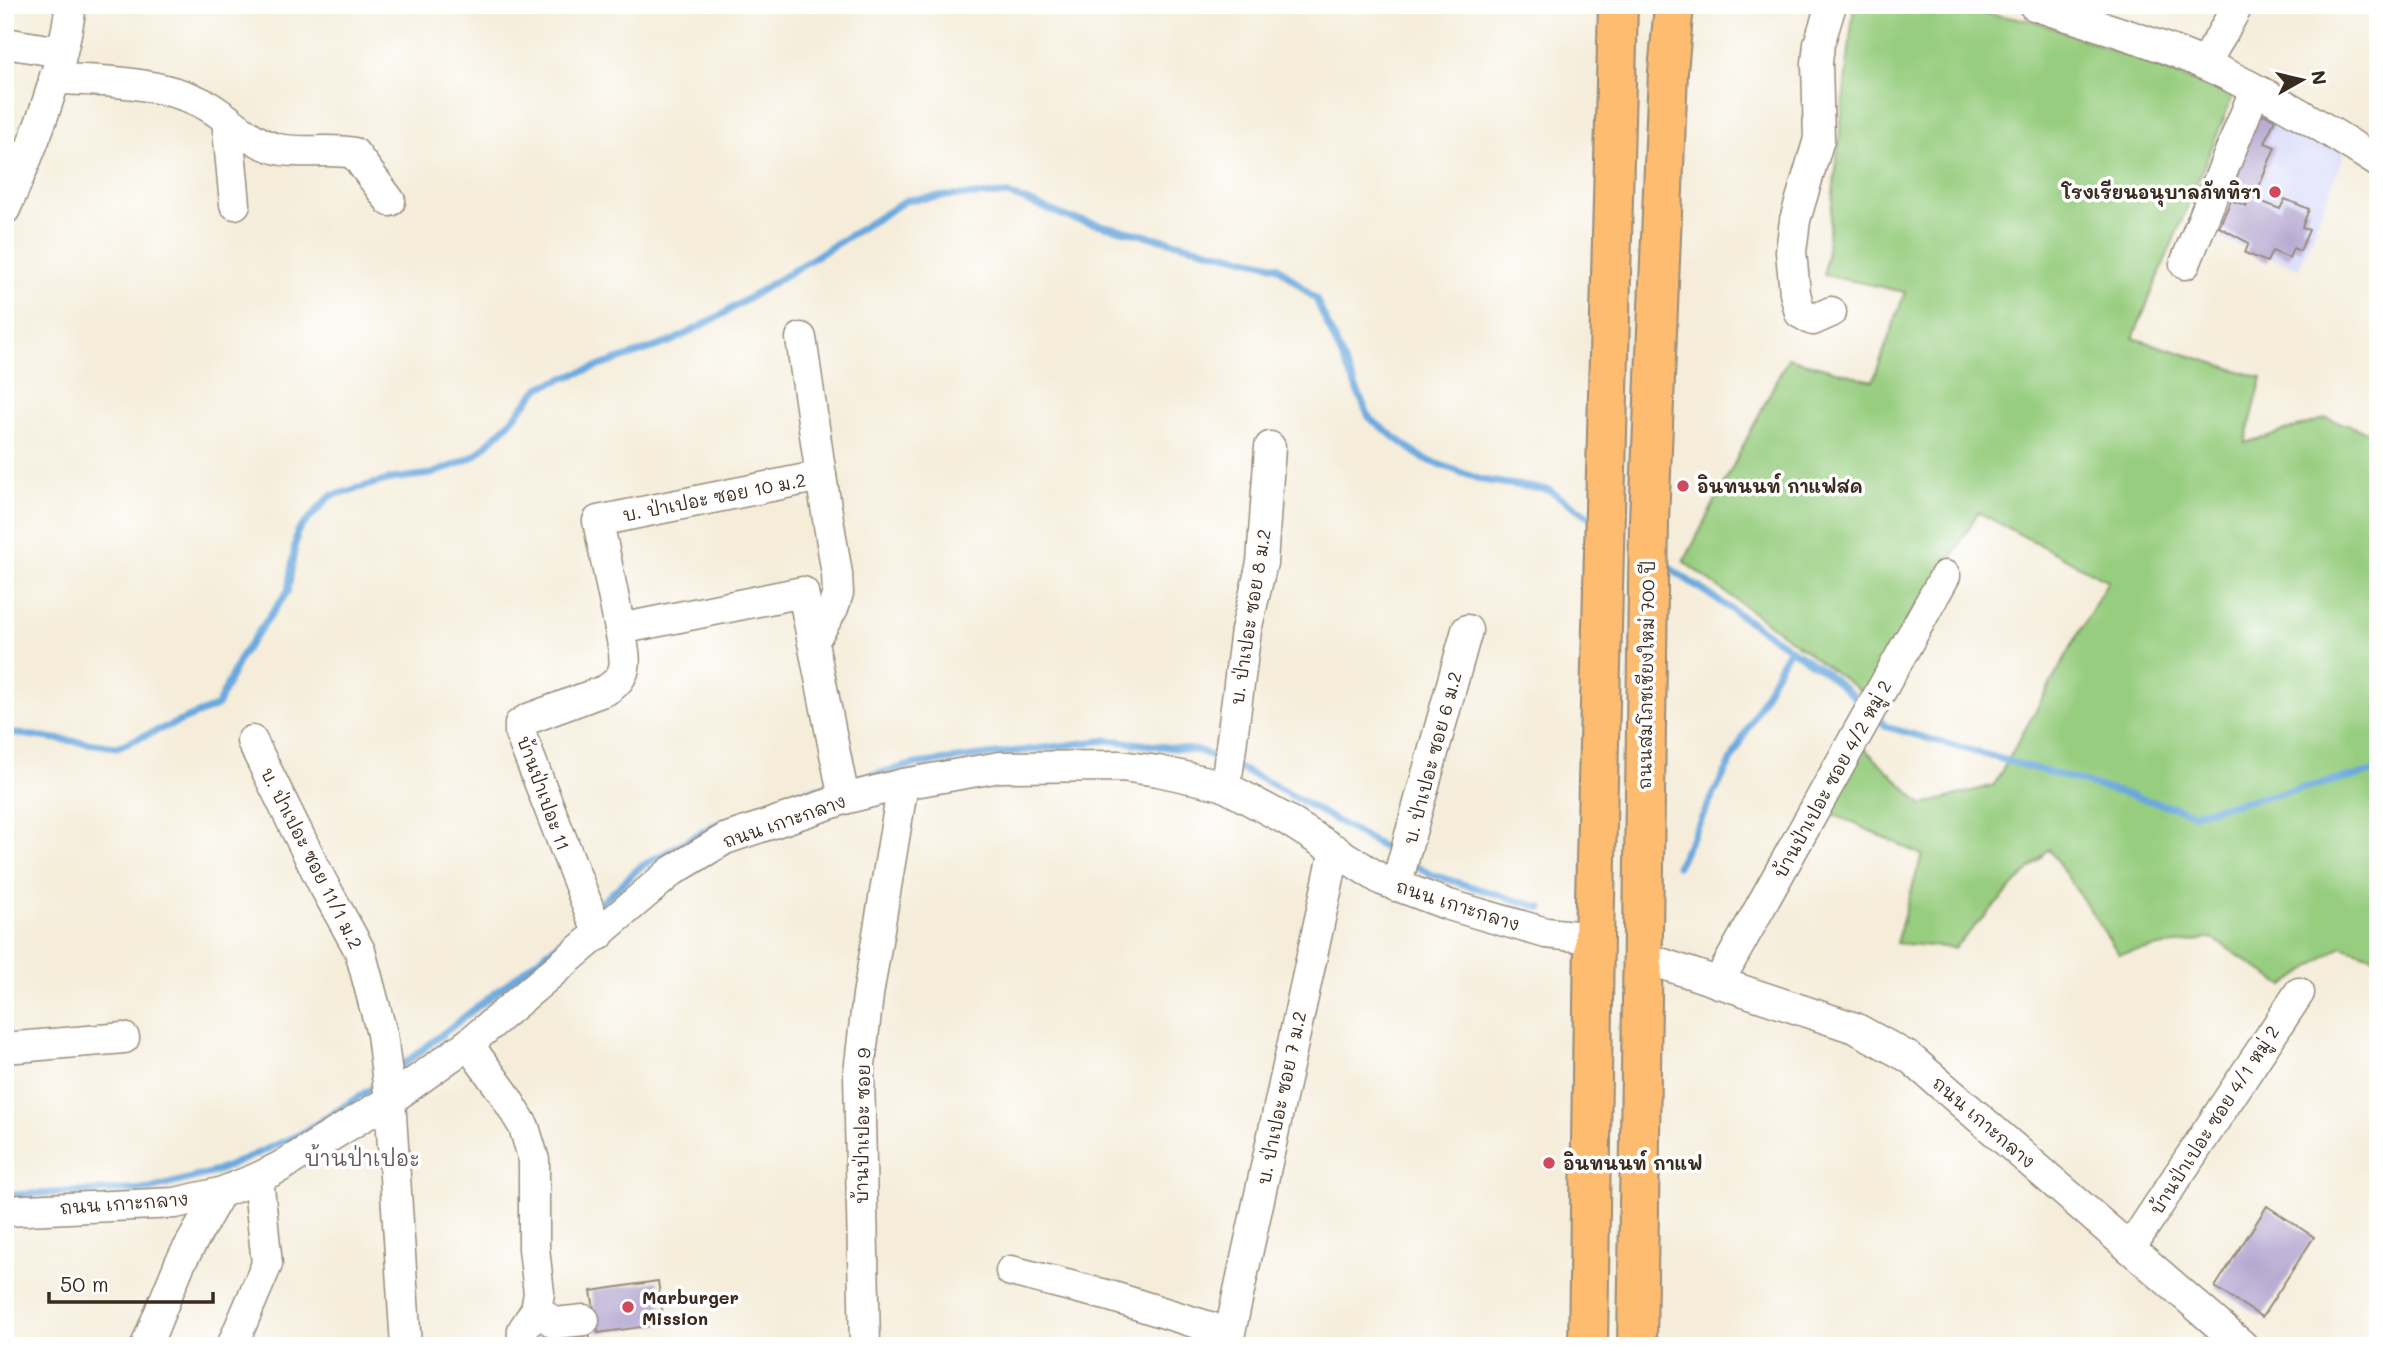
<svg xmlns="http://www.w3.org/2000/svg" width="2383" height="1351" viewBox="0 0 2383 1351" font-family="Mali,'Playpen Sans Thai',sans-serif">
<style>
.built{fill:#d6d8f8}
.green{fill:#97cd7f;stroke:#697c4e;stroke-width:2}
.lines{fill:none;stroke-linecap:round;stroke-linejoin:round}
.stream{stroke:#6ba8dd;stroke-width:7}
.building{fill:#b2a4cf}
.minor-casing{stroke:#988c7c;stroke-width:33}
.major-casing{stroke:#988c7c;stroke-width:42}
.minor{stroke:#fff;stroke-width:30}
.major{stroke:#fdbc6f;stroke-width:38}
.poi-dot{fill:#d1495b;stroke:#fff;stroke-width:2.5}
.labels{text-anchor:middle;dominant-baseline:central;stroke-width:7;stroke-linejoin:round;paint-order:stroke}
.poi-label{font-size:18px;font-weight:bold;fill:#3b2a1e;stroke:#fff;text-anchor:start}
.street-label{font-size:18px;fill:#3b2a1e;stroke:#fff}
.quarter-label{font-size:21px;fill:#65555c;stroke:#fff}
</style>
<rect width="100%" height="100%" fill="#fff"/>
<filter id="ink" filterUnits="userSpaceOnUse"><feTurbulence type="fractalNoise" baseFrequency=".0143" numOctaves="2"/><feDisplacementMap in="SourceGraphic" scale="14" xChannelSelector="R" yChannelSelector="G"/><feConvolveMatrix kernelMatrix="1 2 1 2 8 2 1 2 1" color-interpolation-filters="sRGB"/></filter>
<filter id="wash" filterUnits="userSpaceOnUse"><feTurbulence type="fractalNoise" baseFrequency=".00686" numOctaves="4" result="noise"/><feDisplacementMap in="SourceGraphic" scale="28" xChannelSelector="R" yChannelSelector="G"/><feGaussianBlur stdDeviation="1.57" result="paint"/><feColorMatrix in="noise" values="0 0 0 0 0 0 0 0 0 0 0 0 0 0 0 0 0 1.4 0 .05"/><feComposite in="paint" operator="in"/></filter>
<g filter="url(#wash)">
<rect width="100%" height="100%" fill="#f5edda"/>
<polygon class="built" points="2257,97 2346,150 2299,268 2204,233"/>
<polygon class="green" points="1854,5 1933,5 2038,22 2233,96 2133,338 2262,378 2245,443 2327,418 2378,435 2378,958 2341,946 2284,986 2212,938 2119,954 2049,849 1954,948 1896,943 1922,855 1827,811 1864,748 1923,805 1994,785 2108,581 1978,512 1870,698 1684,562 1788,358 1873,381 1905,292 1824,275"/>
<g class="lines">
<g class="stream">
<polyline points="1662,563 1822,670 1864,705"/>
<polyline points="1875,716 1887,727 2193,813 2378,771"/>
<polyline points="5,732 117,747 217,706 241,656 288,591 297,532 330,496 391,479 431,474 458,464 476,455 508,424 539,388 564,378 670,342 718,317 907,200 946,196 1008,194 1070,218 1277,266 1316,299 1370,419 1424,459 1482,480 1549,490 1593,519"/>
<polyline points="1236,767 1268,782 1397,855"/>
<polyline points="848,781 916,764 1108,740 1200,751 1222,761"/>
<polyline points="1411,863 1430,874 1542,908"/>
<polyline points="1677,866 1789,648"/>
<polyline points="596,908 640,867 713,826 799,793 833,785"/>
<polyline points="395,1071 564,939 585,919"/>
<polyline points="5,1195 150,1189 217,1171 301,1134 380,1083"/>
</g>
</g>
<g id="blocks">
<g class="building">
<polygon points="2250,109 2275,119 2265,143 2275,147 2256,194 2246,190 2243,198 2218,188"/>
<polygon points="2250,197 2280,209 2285,199 2309,209 2302,227 2309,230 2300,251 2293,248 2289,258 2272,251 2267,262 2245,253 2249,243 2219,227 2231,200 2246,206"/>
<polygon points="2267,1206 2314,1237 2262,1317 2215,1287"/>
<polygon points="658,1281 664,1324 598,1333 591,1291"/>
<polygon points="589,1330 591,1346 544,1346 542,1336"/>
<polygon points="2204,1337 2215,1346 2196,1346"/>
</g>
</g>
</g>
<g filter="url(#ink)">
<use href="#blocks" fill-opacity="0" stroke="#988c7c" stroke-width="2"/>
<g class="lines">
<defs>
<g id="minor">
<polyline points="1831,5 1819,44 1817,63 1819,139 1795,220 1791,252 1795,293 1800,313 1813,320 1831,312"/>
<path d="M2034,5C2091,24 2151,40 2206,65C2266,92 2322,126 2378,162"/>
<polyline points="5,43 61,52"/>
<polyline points="2205,64 2238,5"/>
<path d="M54,79C102,80 163,82 206,105C230,118 247,140 274,148C299,155 328,148 354,153L390,201"/>
<polyline points="227,119 235,204"/>
<path d="M5,209C34,144 61,76 71,5"/>
<polyline points="2185,264 2255,90"/>
<polyline points="801,338 821,476 598,521 620,629 803,592 844,799"/>
<polyline points="813,642 833,608 838,593 837,574 821,476"/>
<polyline points="252,741 322,882 360,951 382,1034 390,1100 406,1346"/>
<polyline points="1222,785 1228,770 1246,630 1262,563 1270,447"/>
<polyline points="1396,886 1467,630"/>
<path d="M599,935L520,733V724L528,719L606,690C633,674 624,655 620,629"/>
<polyline points="1642,957 1855,1028 1910,1058 2243,1346"/>
<polyline points="1718,983 1945,576"/>
<polyline points="468,1044 503,1092 524,1127 534,1160 534,1248 539,1293 536,1310 523,1330 522,1346"/>
<polyline points="5,1048 124,1038"/>
<polyline points="5,1211 175,1203 220,1193 258,1178 280,1167 390,1100 468,1044 672,871 725,839 844,799 903,784 1000,767 1121,766 1158,771 1222,785 1287,820 1382,880 1449,905 1546,933 1594,938"/>
<polyline points="2130,1248 2299,993"/>
<polyline points="1011,1271 1110,1296 1229,1333"/>
<polyline points="536,1310 555,1323 584,1320"/>
<polyline points="146,1346 180,1263 220,1193"/>
<polyline points="232,1346 267,1264 258,1178"/>
<polyline points="865,1346 859,1073 868,995 903,784"/>
<polyline points="1227,1346 1335,850"/>
</g>
<g id="major">
<polyline points="1588,1346 1594,938 1618,5"/>
<polyline points="1637,1346 1649,520 1668,72 1674,5"/>
</g>
</defs>
<use href="#minor" class="minor-casing"/>
<use href="#major" class="major-casing"/>
<use href="#minor" class="minor"/>
<use href="#major" class="major"/>
</g>
</g>
<g class="poi-dot">
<circle cx="2275" cy="192" r="7"/>
<circle cx="1683" cy="486" r="7"/>
<circle cx="1549" cy="1163" r="7"/>
<circle cx="628" cy="1307" r="7"/>
</g>
<g class="labels">
<g class="poi-label">
<text x="2261" y="192" text-anchor="end">โรงเรียนอนุบาลภัททิรา</text>
<text x="1697" y="486">อินทนนท์ กาแฟสด</text>
<text x="1563" y="1163">อินทนนท์ กาแฟ</text>
<text x="642" y="1297">Marburger<tspan x="642" dy="21">Mission</tspan></text>
</g>
<g class="street-label">
<text transform="translate(714 497) rotate(-11)">บ. ป่าเปอะ ซอย 10 ม.2</text>
<text transform="translate(1250 617) rotate(-81)">บ. ป่าเปอะ ซอย 8 ม.2</text>
<text transform="translate(1646 675) rotate(-89)">ถนนสมโภชเชียงใหม่ 700 ปี</text>
<text transform="translate(1432 758) rotate(-75)">บ. ป่าเปอะ ซอย 6 ม.2</text>
<text transform="translate(1832 779) rotate(-61)">บ้านป่าเปอะ ซอย 4/2 หมู่ 2</text>
<text transform="translate(544 793) rotate(70)">บ้านป่าเปอะ 11</text>
<text transform="translate(784 821) rotate(-19)">ถนน เกาะกลาง</text>
<text transform="translate(312 858) rotate(63)">บ. ป่าเปอะ ซอย 11/1 ม.2</text>
<text transform="translate(1458 905) rotate(18)">ถนน เกาะกลาง</text>
<text transform="translate(1281 1098) rotate(-78)">บ. ป่าเปอะ ซอย 7 ม.2</text>
<text transform="translate(2214 1120) rotate(-57)">บ้านป่าเปอะ ซอย 4/1 หมู่ 2</text>
<text transform="translate(1984 1122) rotate(41)">ถนน เกาะกลาง</text>
<text transform="translate(862 1126) rotate(-89)">บ้านป่าเปอะ ซอย 9</text>
<text transform="translate(124 1203) rotate(-4)">ถนน เกาะกลาง</text>
</g>
<g class="quarter-label">
<text x="362" y="1157">บ้านป่าเปอะ</text>
</g>
</g>
<rect width="2383" height="1351" fill="none" stroke="#fff" stroke-width="28"/>
<g transform="translate(2302 80) rotate(82)" stroke="#ffffff" stroke-width="5" paint-order="stroke">
<path d="M0-5L12 26L0 18L-12 26Z" fill="#3b2a1e"/>
<text y="-10" font-size="19" font-weight="bold" text-anchor="middle" fill="#3b2a1e">N</text>
</g>
<path d="M49 1292v10h164v-10" fill="none" stroke="#3b2a1e" stroke-width="3.5"/>
<text x="60" y="1292" font-size="21" fill="#3b2a1e" stroke="#ffffff" stroke-width="5" paint-order="stroke">50 m</text>
</svg>
